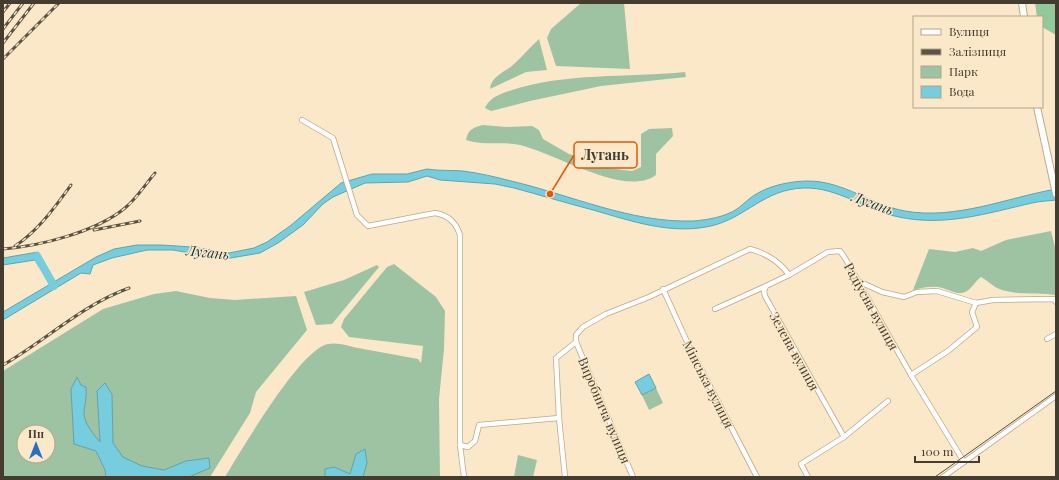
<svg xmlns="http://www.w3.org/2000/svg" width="1059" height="480" viewBox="0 0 1059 480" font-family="'Playfair Display',serif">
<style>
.green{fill:#9ec3a3;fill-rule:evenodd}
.forest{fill:#92c99a}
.water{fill:#75cddd;stroke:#66a2a9}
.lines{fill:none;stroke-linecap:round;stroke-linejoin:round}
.river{stroke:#75cddd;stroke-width:8}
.street-casing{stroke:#baa88a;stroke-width:6}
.secondary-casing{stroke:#baa88a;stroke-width:8}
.street{stroke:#fff;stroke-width:4.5}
.secondary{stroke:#fff;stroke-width:6}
.tram{stroke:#5a5243;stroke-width:1}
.rail-casing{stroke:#5a5243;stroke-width:3}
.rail{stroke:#fbe8c9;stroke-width:1.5;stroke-dasharray:4.5;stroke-linecap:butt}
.labels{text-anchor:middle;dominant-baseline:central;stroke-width:3;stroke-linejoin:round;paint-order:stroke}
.street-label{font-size:13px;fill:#433c2f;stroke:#fbe8c9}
.water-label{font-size:14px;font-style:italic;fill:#07333a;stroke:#fbe8c9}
.leader{fill:none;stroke:#e0580e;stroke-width:1.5}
.callout-dot{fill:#e0580e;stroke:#fbe8c9;stroke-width:1.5}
.callout{fill:#fbe8c9;stroke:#e0580e;stroke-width:1.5}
.callout-label{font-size:14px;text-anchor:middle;font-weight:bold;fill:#433c2f}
</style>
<rect width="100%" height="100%" fill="#fbe8c9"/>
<g class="green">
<polygon points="581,3 624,3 630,69 556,66 547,38 551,29"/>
<path d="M539,39L547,70L526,72L490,89C491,76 506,72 514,64C523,56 530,47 539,39Z"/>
<path d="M685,72L686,77L601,86L530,101L491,111L485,108C486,106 488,102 490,101C494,96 503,93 509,91C565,72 627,78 685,72Z"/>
<path d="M483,125L506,127L532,126L539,130L543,139L569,154L597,162L608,168L632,171L641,167V134L649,129L672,128L673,136L656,154V175C625,198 555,153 520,145C502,141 483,146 466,140C468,129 474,127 483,125Z"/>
<path d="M1051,231L1056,251V295C1037,292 1015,296 997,288C992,285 986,280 981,277C975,281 972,289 965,292C958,296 946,288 938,287C929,286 921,288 913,290L929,249L955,252L973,248L981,251L1006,240Z"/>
<path d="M394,264L436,297L445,311L444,349L439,399L440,477H225C241,451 300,349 328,344C338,342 349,346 358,348C378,352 398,355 418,359L421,363L423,346L349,337L341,327L344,319L387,267Z"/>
<polygon points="377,265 379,267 332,324 316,325 304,292 344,280"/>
<path d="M176,291L210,298L235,300L296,296L307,330L256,392L250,413L210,477H3V371L103,309L154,294ZM24,432H48V456H24Z"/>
<polygon points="656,388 663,403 649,410 642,395"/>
<polygon points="518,455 537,460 533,477 514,477"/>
</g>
<polygon class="forest" points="1035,3 1056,3 1056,35 1042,27 1042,17 1037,17"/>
<g class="water">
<path d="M427,169C439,171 451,170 463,171C479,173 496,177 511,181C571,195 631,223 693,221C707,220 725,217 737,209C744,204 750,197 758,193C772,185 792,181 808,181C844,181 871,205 905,211C956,220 1006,198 1056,189V200C1048,201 1040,201 1032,203C988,213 945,227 899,217C867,211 838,187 804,188C764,189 746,218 711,226C671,235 631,221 593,210C566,203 540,195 514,188L495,184L440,180L427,176L408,182L365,183L333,197L323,204L303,225L278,243L260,253L225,259L173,250H147L112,258L93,265L90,274L81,273L3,320V312L96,257L114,249L137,245H162L192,247L229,253L254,248L267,242L290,226L341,183L372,174H407Z"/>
<polygon points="38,252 44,263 39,267 35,260 3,265 3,258"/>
<polygon points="649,374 656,388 642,395 635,382"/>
<path d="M77,377L81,385L86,387C87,396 85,403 84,412C83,422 94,435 100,442L97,391L105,383L112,394L113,443L123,457L142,466L164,470L186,461L209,458L210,468L189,477H106L105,470L96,451L74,444L71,389Z"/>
<polygon points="365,449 367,463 363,477 325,477 325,469 334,467 350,474 356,454"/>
</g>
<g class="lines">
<polyline class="river" points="37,256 54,286"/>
<defs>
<g id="street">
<path d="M302,120L333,138L357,215L368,226L435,213C448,215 456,222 460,235V445L464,477"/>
<polyline points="789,275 766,286 764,291 765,296 844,437 801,464 808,477"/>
<polyline points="858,281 882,292 904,297 917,292 937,291 976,303 993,300 1054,299 1056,302"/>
<polyline points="663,289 688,344 757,477"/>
<polyline points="715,309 766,286"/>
<polyline points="1047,339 1056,334"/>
<polyline points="576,342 633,477"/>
<polyline points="911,375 948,351 977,327 972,312 976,303"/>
<polyline points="844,437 888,401"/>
<polyline points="460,445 468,447 475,441 479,425 559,418"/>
<path d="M565,477L559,418L556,358L576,342V335L583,327L606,314L649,297L750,249C765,253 780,262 789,275L828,252L840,251L845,258L911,375L964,462"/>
<polyline points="943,477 1056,396"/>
</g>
<g id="secondary">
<polyline points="1022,3 1024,17"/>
<polyline points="1037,107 1056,194"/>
</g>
</defs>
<use href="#street" class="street-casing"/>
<use href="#secondary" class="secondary-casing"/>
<use href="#street" class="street"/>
<use href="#secondary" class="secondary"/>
<polyline class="tram" points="935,477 1056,391"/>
<defs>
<g id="rail">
<polyline points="3,12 10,3"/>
<polyline points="3,29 23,3"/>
<polyline points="3,43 34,3"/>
<polyline points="3,59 59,3"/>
<polyline points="94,230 140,221"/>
<path d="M15,246C38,231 55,207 71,185"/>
<path d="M3,249C40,246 96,232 125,208C137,198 145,185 155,173"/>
<path d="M3,365C45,341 82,305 129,288"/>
</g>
</defs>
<use href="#rail" class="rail-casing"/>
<use href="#rail" class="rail"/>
</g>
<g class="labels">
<g class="street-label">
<text transform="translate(872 306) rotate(61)">Радіусна вулиця</text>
<text transform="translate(795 351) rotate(61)">Зелена вулиця</text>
<text transform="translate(709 384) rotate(63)">Мінська вулиця</text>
<text transform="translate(605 410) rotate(67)">Виробнича вулиця</text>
</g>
<g class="water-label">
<text transform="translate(873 203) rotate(20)">Лугань</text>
<text transform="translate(208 252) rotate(6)">Лугань</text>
</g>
</g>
<path class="leader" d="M550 194L574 155"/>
<circle class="callout-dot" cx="550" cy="194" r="4"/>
<rect class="callout" x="574" y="142" width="63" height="26" rx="4"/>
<g class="callout-label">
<text x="605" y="160">Лугань</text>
</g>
<rect width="1059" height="480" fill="none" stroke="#433c2f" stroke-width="8"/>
<rect x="913" y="16" width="130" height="92" fill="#fbe8c9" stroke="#b1a38b"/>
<rect x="921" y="29" width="20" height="6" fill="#ffffff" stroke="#b1a38b"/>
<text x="949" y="36" font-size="12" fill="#433c2f">Вулиця</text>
<rect x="921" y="49" width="20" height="6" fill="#5a5243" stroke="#b1a38b"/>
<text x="949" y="56" font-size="12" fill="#433c2f">Залізниця</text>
<rect x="921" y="66" width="20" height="12" fill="#9ec3a3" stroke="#b1a38b"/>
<text x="949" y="76" font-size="12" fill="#433c2f">Парк</text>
<rect x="921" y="86" width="20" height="12" fill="#75cddd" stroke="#b1a38b"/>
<text x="949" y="96" font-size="12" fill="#433c2f">Вода</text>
<g transform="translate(36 444)"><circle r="19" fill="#fbe8c9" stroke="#b1a38b"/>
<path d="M0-3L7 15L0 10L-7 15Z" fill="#2a70c1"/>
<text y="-6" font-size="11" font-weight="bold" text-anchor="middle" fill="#433c2f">Пн</text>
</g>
<path d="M915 456v6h64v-6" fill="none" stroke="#433c2f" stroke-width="2"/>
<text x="921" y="456" font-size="12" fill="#433c2f" stroke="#fbe8c9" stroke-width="3" paint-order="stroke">100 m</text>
</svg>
